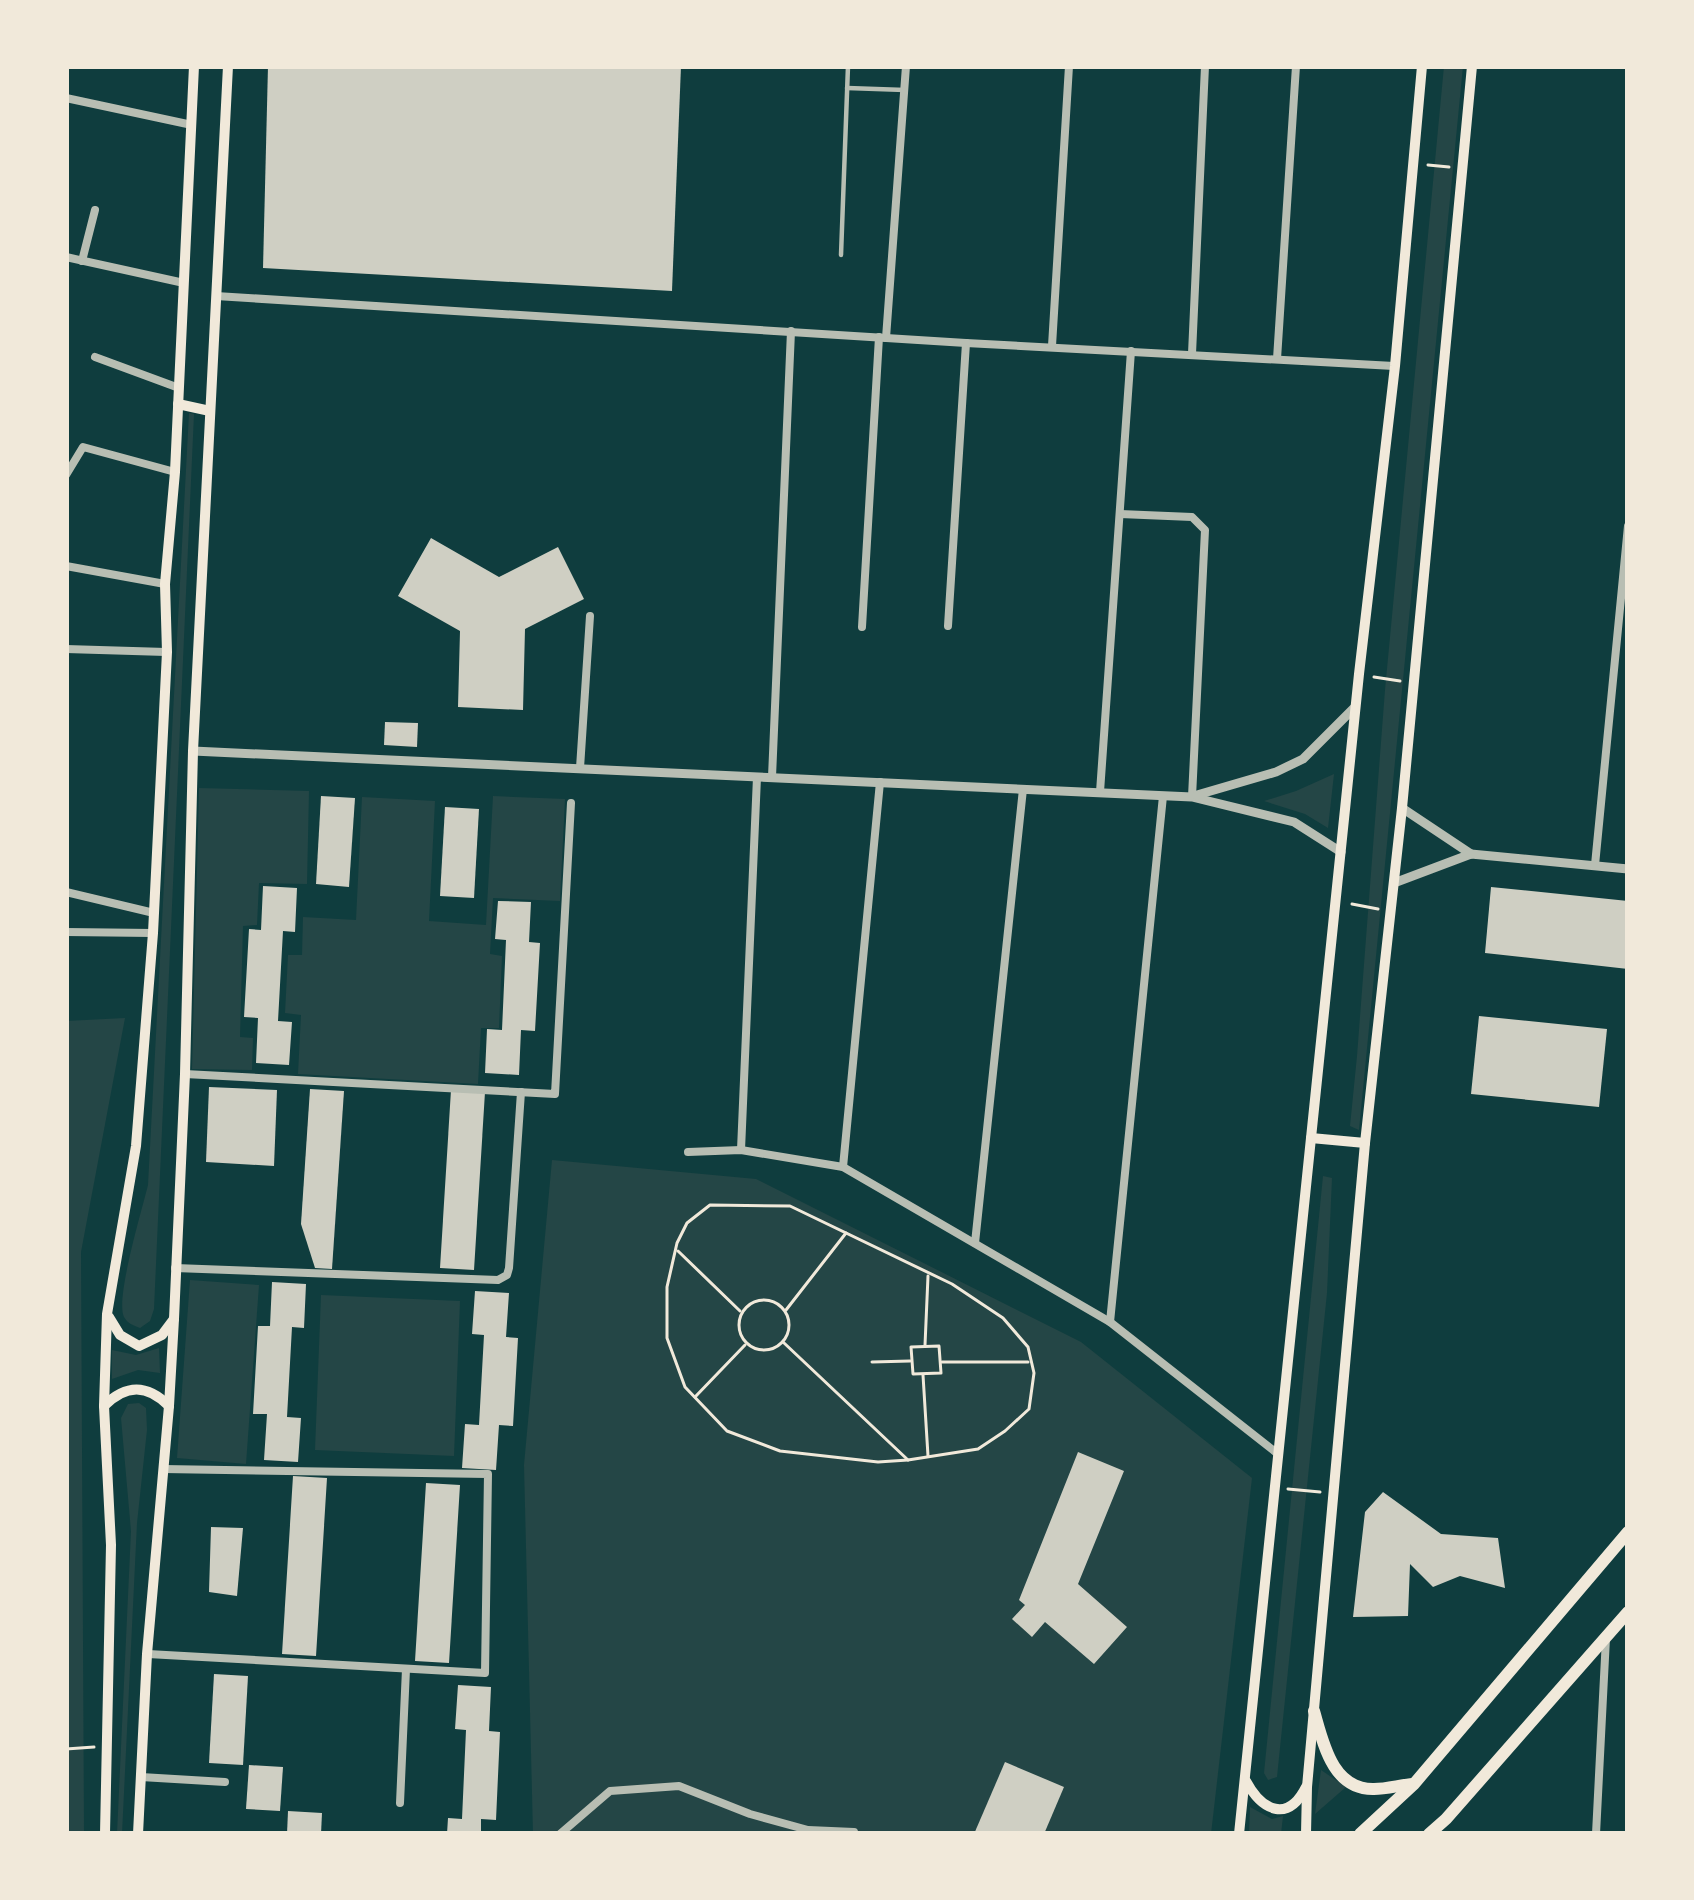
<svg xmlns="http://www.w3.org/2000/svg" width="1694" height="1900" viewBox="0 0 1694 1900" font-family="Helvetica,sans-serif">
<style>
.green{fill:#244646}
.building{fill:#cfcfc3}
.lines{fill:none;stroke-linecap:round;stroke-linejoin:round}
.path{stroke:#f1e9da;stroke-width:3}
.service{stroke:#b8beb3;stroke-width:4.5}
.minor{stroke:#b8beb3;stroke-width:8}
.tertiary{stroke:#b8beb3;stroke-width:9}
.secondary{stroke:#f1e9da;stroke-width:10}
.primary{stroke:#f1e9da;stroke-width:12}
</style>
<rect width="100%" height="100%" fill="#0f3d3e"/>
<g class="green">
<polygon points="1444,66 1463,66 1359,1130 1350,1126 1357,1056 1385,690"/>
<path d="M189,413L194,414L154,1309L150,1321L140,1328C133,1325 128,1324 124,1317C115,1299 142,1210 148,1185Z"/>
<polygon points="1334,774 1328,828 1305,814 1264,801 1296,791"/>
<polygon points="199,788 309,791 307,884 259,883 257,925 243,926 240,1037 253,1038 252,1070 192,1069"/>
<polygon points="493,796 565,799 560,901 493,898 490,954 502,956 499,1028 481,1028 478,1084 298,1074 301,1015 285,1013 288,955 302,955 303,917 356,920 362,797 435,801 429,921 486,925"/>
<polygon points="125,1018 81,1252 84,1834 66,1834 66,1021"/>
<polygon points="552,1160 756,1179 1081,1342 1252,1478 1211,1834 533,1834 524,1465"/>
<polygon points="1323,1176 1332,1178 1327,1293 1277,1777 1268,1780 1264,1773"/>
<polygon points="190,1280 259,1285 246,1464 177,1458"/>
<polygon points="321,1295 460,1301 454,1456 315,1450"/>
<polygon points="159,1348 160,1373 138,1370 112,1379 112,1350 136,1355"/>
<polygon points="139,1403 146,1408 147,1430 137,1523 122,1834 117,1834 131,1531 121,1418 128,1404"/>
<polygon points="1321,1770 1346,1787 1315,1814"/>
<polygon points="1250,1807 1272,1819 1283,1816 1281,1834 1249,1834"/>
</g>
<g class="building">
<polygon points="268,66 681,66 672,291 263,268"/>
<polygon points="431,538 499,577 558,547 584,599 525,629 523,710 458,707 460,631 398,596"/>
<polygon points="385,722 418,723 417,747 384,745"/>
<polygon points="321,796 355,798 349,887 316,884"/>
<polygon points="445,807 479,809 474,898 440,896"/>
<polygon points="263,886 297,888 295,932 283,931 278,1021 292,1022 289,1065 256,1063 258,1018 244,1017 249,929 261,930"/>
<polygon points="1491,887 1628,901 1628,969 1485,953"/>
<polygon points="498,901 531,902 529,942 540,943 535,1031 521,1030 519,1075 485,1073 487,1029 502,1030 506,940 495,939"/>
<polygon points="1479,1016 1607,1029 1599,1107 1471,1094"/>
<polygon points="209,1087 277,1090 274,1166 206,1162"/>
<polygon points="310,1089 344,1091 332,1269 315,1268 301,1224"/>
<polygon points="451,1090 485,1092 474,1270 440,1268"/>
<polygon points="272,1282 306,1284 304,1328 292,1327 287,1417 301,1418 298,1462 264,1460 267,1414 253,1414 258,1326 270,1326"/>
<polygon points="475,1291 509,1293 506,1337 518,1338 513,1426 499,1425 496,1470 462,1468 465,1424 479,1425 484,1335 472,1334"/>
<polygon points="1078,1452 1124,1471 1078,1584 1127,1627 1094,1664 1045,1622 1032,1637 1012,1619 1025,1605 1019,1600"/>
<polygon points="293,1476 327,1478 316,1656 282,1654"/>
<polygon points="426,1483 460,1485 449,1663 415,1661"/>
<polygon points="1383,1492 1441,1534 1498,1538 1505,1588 1460,1576 1433,1587 1410,1564 1408,1616 1353,1617 1365,1512"/>
<polygon points="211,1527 243,1528 237,1596 209,1592"/>
<polygon points="214,1674 248,1676 243,1765 209,1763"/>
<polygon points="458,1685 491,1687 489,1731 500,1732 496,1820 481,1819 481,1834 447,1834 448,1818 462,1819 466,1730 455,1729"/>
<polygon points="1005,1762 1064,1787 1044,1834 974,1834"/>
<polygon points="249,1765 283,1767 280,1811 246,1809"/>
<polygon points="288,1811 322,1813 321,1834 287,1834"/>
</g>
<g class="lines">
<g class="path">
<polyline points="1428,165 1449,167"/>
<polyline points="1374,677 1400,681"/>
<polyline points="1352,904 1378,909"/>
<polygon points="710,1205 790,1206 952,1284 1003,1318 1028,1347 1034,1373 1029,1409 1005,1431 978,1449 908,1460 878,1462 780,1451 727,1431 685,1387 667,1338 667,1287 677,1243 687,1223"/>
<polyline points="678,1251 740,1311"/>
<circle cx="764" cy="1325" r="25"/>
<polyline points="786,1310 846,1233"/>
<polyline points="783,1342 908,1460"/>
<polyline points="925,1345 928,1276"/>
<polygon points="939,1346 941,1373 913,1374 911,1347"/>
<polyline points="872,1362 910,1361"/>
<polyline points="942,1362 1028,1362"/>
<polyline points="923,1375 928,1456"/>
<polyline points="695,1397 745,1345"/>
<polyline points="1288,1489 1320,1492"/>
<polyline points="66,1749 94,1747"/>
</g>
<g class="service">
<polyline points="847,88 905,90"/>
<polyline points="841,255 848,66"/>
</g>
<g class="minor">
<polyline points="66,98 192,125"/>
<polyline points="66,257 184,283"/>
<polyline points="82,261 95,210"/>
<polyline points="216,296 966,343 1394,366"/>
<polyline points="886,338 906,66"/>
<polyline points="1052,346 1069,66"/>
<polyline points="1192,354 1205,66"/>
<polyline points="95,357 179,388"/>
<polyline points="1277,359 1296,66"/>
<polyline points="66,475 83,447 175,472"/>
<polyline points="1120,514 1192,517 1205,530 1192,797"/>
<polyline points="66,566 165,584"/>
<polyline points="948,626 966,343"/>
<polyline points="862,627 879,337"/>
<polyline points="66,649 166,652"/>
<polyline points="580,768 590,616"/>
<polyline points="772,777 791,331"/>
<polyline points="1100,792 1131,351"/>
<polyline points="1595,865 1628,526"/>
<polyline points="66,892 154,913"/>
<polyline points="66,932 153,933"/>
<polyline points="185,1074 555,1094 571,803"/>
<polyline points="741,1150 757,777"/>
<polyline points="688,1152 741,1150 843,1167 1110,1322 1278,1454"/>
<polyline points="843,1167 880,782"/>
<polyline points="975,1243 1023,789"/>
<polyline points="175,1268 498,1280 507,1275 509,1268 521,1092"/>
<polyline points="1110,1322 1163,796"/>
<polyline points="148,1654 485,1673 488,1474 163,1469"/>
<polyline points="141,1777 225,1782"/>
<polyline points="400,1803 406,1669"/>
<polyline points="560,1834 610,1791 679,1786 750,1814 808,1830 854,1832"/>
<polyline points="1596,1834 1606,1638"/>
</g>
<g class="tertiary">
<polyline points="193,751 1192,797 1294,822 1341,852"/>
<polyline points="1197,795 1276,772 1303,759 1355,707"/>
<polyline points="1402,808 1471,854"/>
<polyline points="1394,883 1471,854 1628,869"/>
</g>
<g class="secondary">
<polyline points="178,404 210,411"/>
<polyline points="1311,1138 1365,1143"/>
<polyline points="109,1317 120,1335 139,1346 162,1335 174,1319"/>
<path d="M104,1406C126,1384 147,1384 169,1406"/>
<path d="M1246,1781C1262,1811 1288,1823 1306,1787"/>
<polyline points="105,1834 111,1545 104,1406 107,1314 136,1146 153,933 167,652 165,584 175,472 194,66"/>
<polyline points="138,1834 147,1654 169,1406 174,1319 185,1074 193,751 228,66"/>
<polyline points="1239,1834 1359,674 1395,366 1422,66"/>
<polyline points="1306,1834 1307,1787 1365,1143 1402,808 1472,66"/>
</g>
<g class="primary">
<path d="M1314,1711C1323,1742 1332,1790 1374,1789C1387,1789 1400,1785 1413,1784"/>
<polyline points="1360,1834 1414,1784 1628,1532"/>
<polyline points="1429,1834 1446,1819 1628,1612"/>
</g>
</g>
<rect width="1694" height="1900" fill="none" stroke="#f1e9da" stroke-width="138"/>
</svg>
